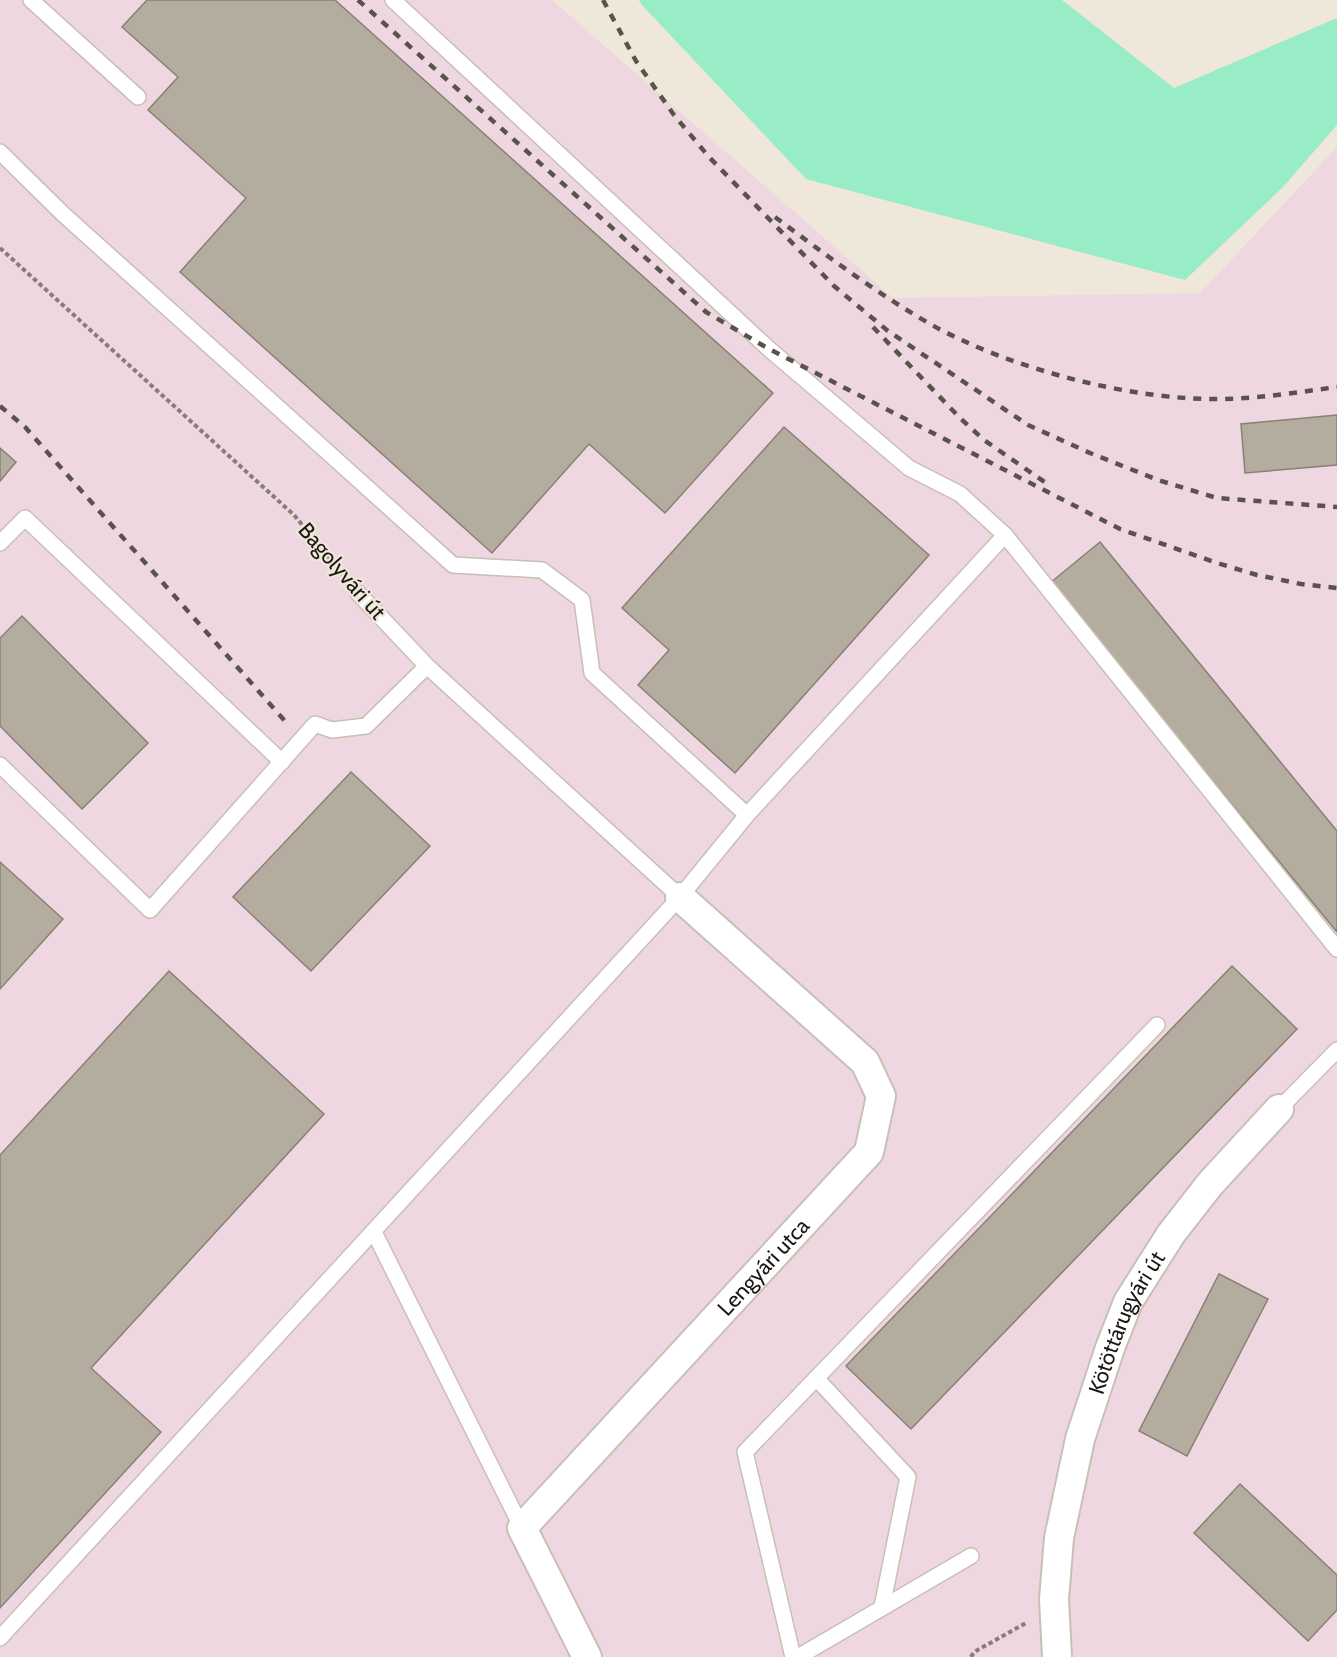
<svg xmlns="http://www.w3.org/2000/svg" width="1337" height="1657" viewBox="0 0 1337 1657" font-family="Cabin,sans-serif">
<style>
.industrial{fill:#efd7e1}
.green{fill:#98ecc6}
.building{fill:#b4ad9f;stroke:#888174;stroke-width:1.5}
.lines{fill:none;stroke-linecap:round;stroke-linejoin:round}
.service-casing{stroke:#c8c0b2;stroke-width:18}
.minor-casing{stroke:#c8c0b2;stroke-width:32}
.path{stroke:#858076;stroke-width:4;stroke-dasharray:4.5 3;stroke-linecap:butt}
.service{stroke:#fff;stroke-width:15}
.minor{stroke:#fff;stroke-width:28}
.rail{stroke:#58544c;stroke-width:4.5;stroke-dasharray:8 8;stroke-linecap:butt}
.labels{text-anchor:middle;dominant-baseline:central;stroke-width:4.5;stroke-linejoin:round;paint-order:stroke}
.street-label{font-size:22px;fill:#1b1813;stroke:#efe7d9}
</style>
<rect width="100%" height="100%" fill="#efe7d9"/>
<polygon class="industrial" points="0,0 552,0 893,298 1200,293 1337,147 1337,1657 0,1657"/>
<polygon class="green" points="639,0 1062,0 1174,88 1337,18 1337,125 1283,187 1185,280 806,179 641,4"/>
<g class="building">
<polygon points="147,0 335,0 773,393 665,513 589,444 492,553 180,272 246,198 148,110 178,77 122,27"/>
<polygon points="1337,415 1337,465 1245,473 1241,424"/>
<polygon points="784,427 929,555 735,773 638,685 669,650 622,608"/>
<polygon points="0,448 16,462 0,481"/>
<polygon points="1100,542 1337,831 1337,932 1050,583"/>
<polygon points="22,616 148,743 82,809 0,726 0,638"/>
<polygon points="351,772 430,846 311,971 233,897"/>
<polygon points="0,862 63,919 0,989"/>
<polygon points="1232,966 1297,1029 911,1429 846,1366"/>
<polygon points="169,971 324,1114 91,1368 161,1432 0,1608 0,1155"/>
<polygon points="1219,1274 1268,1299 1187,1456 1139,1431"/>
<polygon points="1240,1484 1337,1575 1337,1610 1308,1641 1194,1533"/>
</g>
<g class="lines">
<defs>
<g id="service">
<polyline points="31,0 138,97"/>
<polyline points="393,0 769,349 909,468 960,494 1005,535 1337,949"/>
<polyline points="0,152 63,214 453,565 542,570 582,600 592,673 747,815"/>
<polyline points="0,543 25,518 282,762"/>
<polyline points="358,593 427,666 680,897"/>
<polyline points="0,765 150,910 315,724 332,730 366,726 427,666"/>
<polyline points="1279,1109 1337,1050"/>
<polyline points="374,1232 522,1528"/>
<polyline points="816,1378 908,1477 882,1607"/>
<polyline points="0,1638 680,897 747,815 1005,535"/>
<polyline points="793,1657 745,1452 1157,1025"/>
<polyline points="798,1657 971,1556"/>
</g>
<g id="minor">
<path id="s1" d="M587,1657L522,1528L869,1152L881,1096L865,1062L680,897"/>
<path id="s2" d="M1057,1657L1054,1599L1059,1538L1080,1439L1110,1348L1128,1302L1171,1234L1210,1184L1279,1109"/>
</g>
</defs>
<use href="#service" class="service-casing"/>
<use href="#minor" class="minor-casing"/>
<g class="path">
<polyline points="0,248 294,515 345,577"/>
<polyline points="971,1657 974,1652 1026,1623"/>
</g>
<use href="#service" class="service"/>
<use href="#minor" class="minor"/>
<g class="rail">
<polyline points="358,0 706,312 769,349 1120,529 1217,563 1257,575 1301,584 1337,588"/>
<polyline points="603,0 636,61 674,115 709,157 834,286 888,331 1028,425 1090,453 1158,480 1217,498 1337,507"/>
<path d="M775,217C826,255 876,293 932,325C1011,369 1133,401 1224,399C1262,398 1300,392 1337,387"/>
<polyline points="873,327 960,418 984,440 1046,483"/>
<polyline points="0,406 25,427 285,721"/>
</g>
</g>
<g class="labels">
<g class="street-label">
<text transform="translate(342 571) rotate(49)">Bagolyvári út</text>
<text stroke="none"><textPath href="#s1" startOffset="500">Lengyári utca</textPath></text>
<text stroke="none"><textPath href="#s2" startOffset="346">Kötöttárugyári út</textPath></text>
</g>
</g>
</svg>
